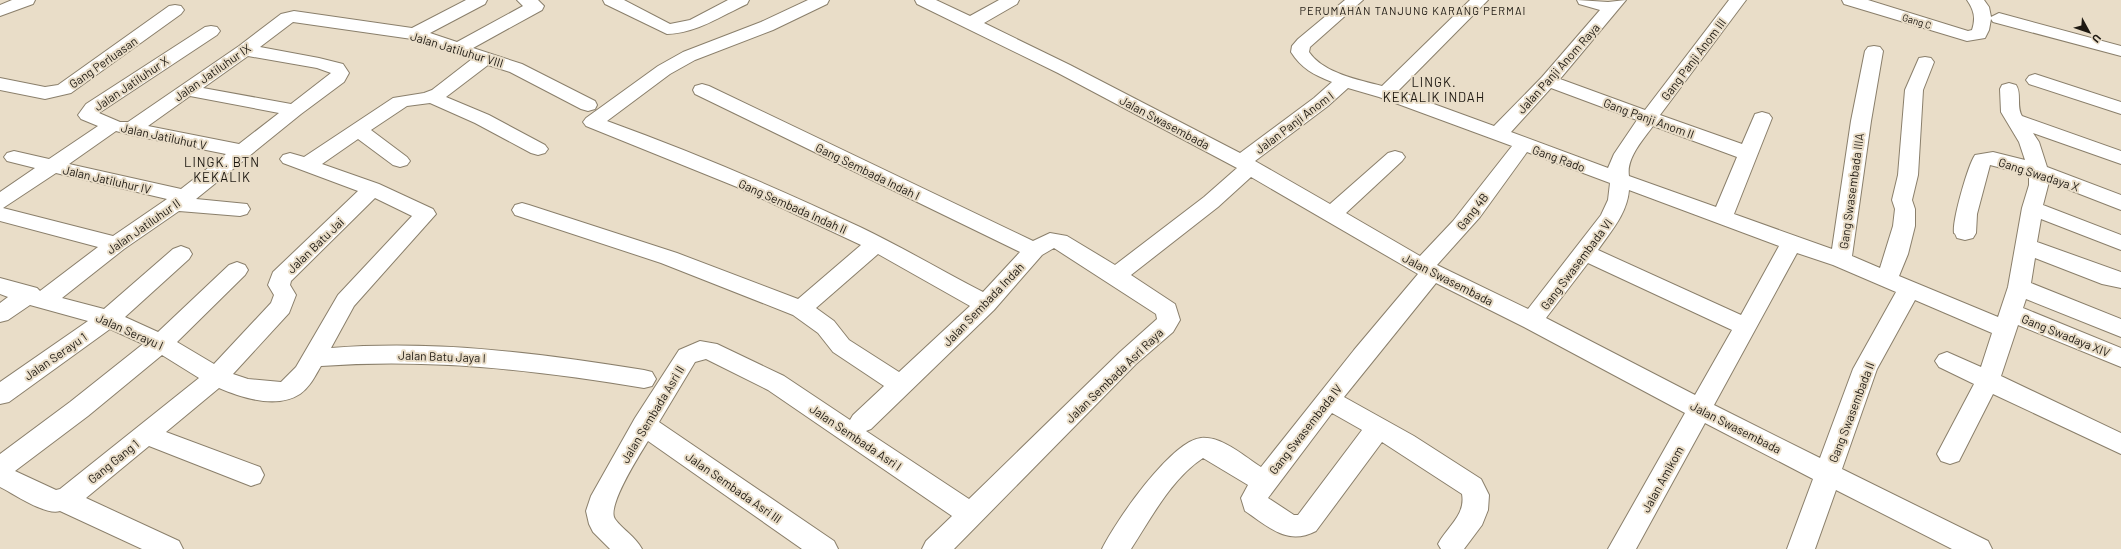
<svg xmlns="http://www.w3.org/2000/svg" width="2121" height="549" viewBox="0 0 2121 549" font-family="Barlow,sans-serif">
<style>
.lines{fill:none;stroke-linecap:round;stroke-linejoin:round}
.minor-casing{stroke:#8a7f6b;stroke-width:2}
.minor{fill:#fff;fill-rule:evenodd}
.labels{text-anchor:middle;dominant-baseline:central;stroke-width:4;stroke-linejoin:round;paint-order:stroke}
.far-street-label{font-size:10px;fill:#1e1912;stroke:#e9ddc8}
.far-neighbourhood-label{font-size:11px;letter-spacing:1px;fill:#1e1912;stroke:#e9ddc8}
.street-label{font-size:12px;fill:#1e1912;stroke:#e9ddc8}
.neighbourhood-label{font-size:13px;letter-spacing:1px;fill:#1e1912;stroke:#e9ddc8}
</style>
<rect width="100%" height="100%" fill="#e9ddc8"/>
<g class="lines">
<defs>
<g id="minor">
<polygon points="12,0 35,0 33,4 0,16 0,5"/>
<path d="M466,0H487L485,4L430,33L457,42L523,6L517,0H538L544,6L542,10L473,48L522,64L595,101L597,105L595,109L588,111L581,109L510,72L488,65L446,97L489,115L545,145L548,149L545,153L538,155L531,153L475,123L430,103L407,106L371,130L407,157L410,161L407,165L400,167L393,165L358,139L322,164L379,184L433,209L436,214L354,306L331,348C436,340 540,353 644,370L652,372L656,379L652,386L644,388C537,370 430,358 321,366C315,376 310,387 300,394C277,409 242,398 219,388L166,432L260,467L264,475L260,483L251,486L149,446L86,498L179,541L183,549H142L60,511C46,516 14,494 0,487V454L70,402L143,344L110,329L9,402L0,404V382L88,321L30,305L8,320L0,322V303L8,297L0,294V278L37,288L40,291L98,247L0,221V192L35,168L7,161L4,157L7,153L14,151L49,159L98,126L81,119L78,115L86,104L205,27L211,26L217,27L220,31L217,35L99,113L120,122H128L239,46L281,14L294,11L412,28ZM293,22L412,39L472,59L432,90L424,93L393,98L304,157L290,153L283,155L280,159L283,163L358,191L273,272L268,285L274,295L271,303L214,364L177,342L245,275L248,270L245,265L237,262L229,265L158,332L125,317L189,259L192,254L189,249L181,246L173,249L104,309L62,298L124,249L179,211L240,216L247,214L250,209L247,204L196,199L301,114L344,82L349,73L343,64L319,58L260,47ZM248,56L317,68L331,73L291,104L203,88ZM190,96L279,113L239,144L148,126ZM116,131L131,135L226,154L181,189L69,164ZM56,173L167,199L113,236L3,208ZM375,198L412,216L338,295L296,367L281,382L248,379L233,374L289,313L296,295L290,285L291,281ZM162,355L199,378L60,489L56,490L15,471L88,416Z"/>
<path d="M603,0H624L670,24L690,20L728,0H749L747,4C721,16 697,33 667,34L605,4Z"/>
<path d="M808,0H829L827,4L773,30L695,60L670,74L607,121C693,152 777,188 860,227C902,247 942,271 983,292L1020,252L695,94L693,90L695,86L702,84L709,86L1033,241L1050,233L1067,236L1115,265L1204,197L1237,168L1058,73L917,4L915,0H936L970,16L999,0H1019L1017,4L984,23L1070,65L1240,153L1314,98L1332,82C1314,75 1301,68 1291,52L1292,46L1298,39L1345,0H1363L1310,47L1309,52C1323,73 1359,80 1382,86L1470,0H1488L1398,91L1494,126L1542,77L1600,10L1579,4L1577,0L1608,2L1626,0L1560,79L1645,110L1729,0H1746L1660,115L1742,144L1755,114L1762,112L1769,114L1772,118L1734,214L1832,249L1851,121L1865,51L1868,47L1874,46L1880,47L1883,51L1871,121L1852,256L1880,268L1893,226L1895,209L1892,200L1898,175L1905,90L1919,58L1925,57L1931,58L1934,62L1923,90L1918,175L1912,200L1915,209V226L1908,254L1899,276L1998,317L2008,287L2022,208L2029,185V175L1990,165L1977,214L1976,233L1973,238L1965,240L1957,238C1957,238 1955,233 1954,233C1952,221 1968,165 1975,155L1993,152L2025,160L2019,142L2001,112L2000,89L2002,85L2009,83L2016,85C2022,94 2016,106 2022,116L2121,151V164L2033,133L2039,142L2047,167L2121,195V210L2049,182L2043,205L2121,235V250L2041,219L2037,242L2121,272V288L2102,284L2035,258L2031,283L2121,319V337L2026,299L2023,308L2121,348V367L2018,325L2001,376L2121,433V454L1993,394L1959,461L1950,464L1941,461L1937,454L1974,384L1939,367L1935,361L1939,355L1947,352L1981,367L1992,333L1915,300L1877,369L1842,469L1988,541L1992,549H1952L1836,490L1815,549H1787L1813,479L1705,423L1636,549H1608L1685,413L1524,327L1436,283L1344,397L1414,436L1481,479L1489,495L1488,510L1482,525L1464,549H1441L1438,544C1447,527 1466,515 1462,494L1382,442L1316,531C1287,546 1269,527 1245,511L1241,498L1248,485L1203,458C1172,478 1151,518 1131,549H1102C1115,522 1171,441 1201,438C1222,436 1245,457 1261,467L1354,350L1418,274L1251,177L1218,207L1131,275L1175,304L1180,320L1173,332L1136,364L954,549H922L926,541L952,516L768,390L706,359L695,362L659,422L834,541L838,549H802L648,441C640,454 606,507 615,519C623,530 635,536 642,549H610L593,532L589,524L586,511L591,496L635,418L679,350L700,341L717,344L784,376L850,420L853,415L884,386L833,352L818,333L793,315L661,263L515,215L512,210L515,205L522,203L529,205L677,253L798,299L861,245L737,187L586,126L583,122L586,118L658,66L683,52L761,22ZM1348,88L1379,97L1512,146L1453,221L1420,256L1346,213L1402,161L1405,157L1402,153L1395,151L1388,153L1330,204L1255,161L1328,106ZM1551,88L1637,120L1614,154L1608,168L1511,132ZM1653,126L1737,157L1716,207L1629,176C1626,158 1643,140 1653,126ZM1527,152L1610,183L1608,200L1601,215L1528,309L1437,265L1480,217ZM1629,190L1779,246L1741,315L1598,250C1611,231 1627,214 1629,190ZM1054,248L1156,314L1157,319L1120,352L969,499L866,431L871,429L994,310L1042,255ZM1797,253L1833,265L1896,292L1853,369L1820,458L1714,405ZM878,254L970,306L899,372L849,340L834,321L816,308ZM1588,263L1732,330L1695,395L1546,318ZM1332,413L1362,430L1298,515H1294L1268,498Z"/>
<path d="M1842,0H1868L1968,31L1972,30C1976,18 1974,10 1967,0H1984L1989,7L1991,17L1999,13L2121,46V56L1993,22L1991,19L1989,30L1985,38L1967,41L1844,4Z"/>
<polygon points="175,5 181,6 184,10 181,14 71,93 45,99 0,90 0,78 45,87 58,85 169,6"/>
<polygon points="2035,74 2121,102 2121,114 2029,84 2026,80 2029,76"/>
</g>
</defs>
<use href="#minor" class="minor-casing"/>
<use href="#minor" class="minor"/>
</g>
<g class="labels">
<g class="far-street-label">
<text transform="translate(1917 21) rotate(17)">Gang C</text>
</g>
<g class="far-neighbourhood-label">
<text x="1413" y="10">PERUMAHAN TANJUNG KARANG PERMAI</text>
</g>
<g class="street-label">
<text transform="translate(457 49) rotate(17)">Jalan Jatiluhur VIII</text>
<text transform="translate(1693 59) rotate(-53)">Gang Panji Anom III</text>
<text transform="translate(103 62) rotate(-35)">Gang Perluasan</text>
<text transform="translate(1558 68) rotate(-48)">Jalan Panji Anom Raya</text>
<text transform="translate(212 72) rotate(-35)">Jalan Jatiluhur IX</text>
<text transform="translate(131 83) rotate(-34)">Jalan Jatiluhur X</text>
<text transform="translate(1649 118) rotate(20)">Gang Panji Anom II</text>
<text transform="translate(1165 122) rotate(28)">Jalan Swasembada</text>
<text transform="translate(1294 122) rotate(-37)">Jalan Panji Anom I</text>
<text transform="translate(164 136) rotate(12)">Jalan Jatiluhut V</text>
<text transform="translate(1559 158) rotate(20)">Gang Rado</text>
<text transform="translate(868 171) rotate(26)">Gang Sembada Indah I</text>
<text transform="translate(2039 174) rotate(18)">Gang Swadaya X</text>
<text transform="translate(107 179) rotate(13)">Jalan Jatiluhur IV</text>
<text transform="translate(1851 191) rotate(-82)">Gang Swasembada IIIA</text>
<text transform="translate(793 206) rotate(24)">Gang Sembada Indah II</text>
<text transform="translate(1472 211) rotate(-52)">Gang 4B</text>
<text transform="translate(143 226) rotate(-35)">Jalan Jatiluhur II</text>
<text transform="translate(315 245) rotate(-44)">Jalan Batu Jai</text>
<text transform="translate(1576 264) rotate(-53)">Gang Swasembada VI</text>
<text transform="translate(1448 279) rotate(27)">Jalan Swasembada</text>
<text transform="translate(983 304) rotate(-46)">Jalan Sembada Indah</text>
<text transform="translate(130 331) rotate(24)">Jalan Serayu I</text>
<text transform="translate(2066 335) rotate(22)">Gang Swadaya XIV</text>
<text transform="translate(55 356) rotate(-35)">Jalan Serayu 1</text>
<text transform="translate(442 356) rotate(2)">Jalan Batu Jaya I</text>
<text transform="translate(1114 375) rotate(-44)">Jalan Sembada Asri Raya</text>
<text transform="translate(1851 412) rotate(-69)">Gang Swasembada II</text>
<text transform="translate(652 414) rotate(-59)">Jalan Sembada Asri II</text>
<text transform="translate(1736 427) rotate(27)">Jalan Swasembada</text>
<text transform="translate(1305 429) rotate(-52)">Gang Swasembada IV</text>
<text transform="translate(856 437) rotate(34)">Jalan Sembada Asri I</text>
<text transform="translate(113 461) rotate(-39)">Gang Gang 1</text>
<text transform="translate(1662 479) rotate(-61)">Jalan Amikom</text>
<text transform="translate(734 487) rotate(35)">Jalan Sembada Asri III</text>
</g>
<g class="neighbourhood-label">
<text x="1434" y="82">LINGK.<tspan x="1434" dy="15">KEKALIK INDAH</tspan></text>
<text x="222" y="162">LINGK. BTN<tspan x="222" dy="15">KEKALIK</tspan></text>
</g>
</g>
<g transform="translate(2089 32) rotate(130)" stroke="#e9ddc8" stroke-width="3" paint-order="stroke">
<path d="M0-3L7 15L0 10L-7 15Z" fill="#1e1912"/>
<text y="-6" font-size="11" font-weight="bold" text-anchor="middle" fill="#1e1912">U</text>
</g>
</svg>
